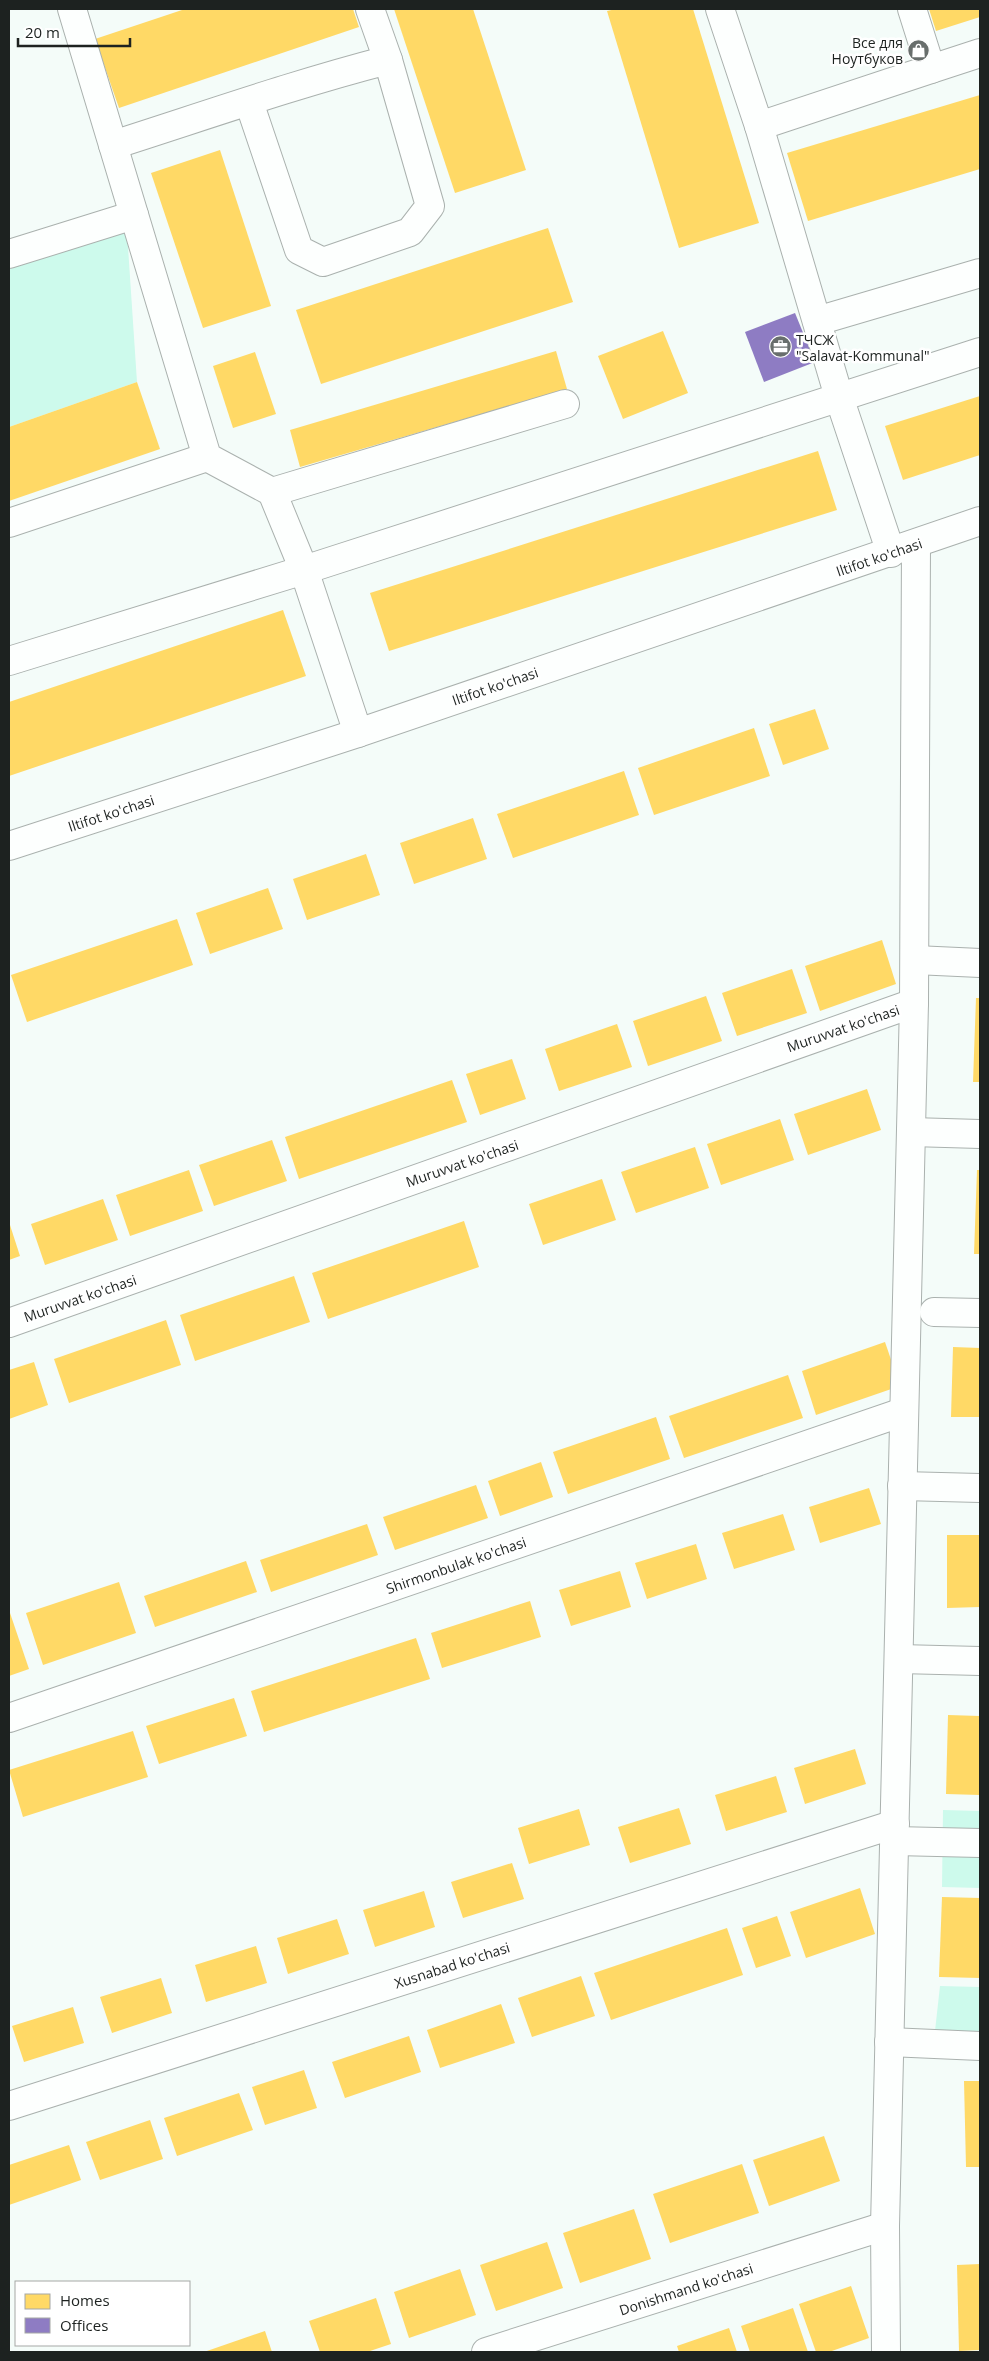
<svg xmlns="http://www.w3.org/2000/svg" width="989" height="2361" viewBox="0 0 989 2361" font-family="'Open Sans',sans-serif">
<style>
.green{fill:#cdfaec}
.homes{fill:#ffd966}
.offices{fill:#8e7cc3}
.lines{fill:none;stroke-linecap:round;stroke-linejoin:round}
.minor-casing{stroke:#aab1ae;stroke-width:30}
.minor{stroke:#fdfffe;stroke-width:28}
.labels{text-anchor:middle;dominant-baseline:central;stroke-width:5;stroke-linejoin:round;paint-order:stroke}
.poi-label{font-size:14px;fill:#1d2220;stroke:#fff;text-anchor:end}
.street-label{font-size:14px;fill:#1d2220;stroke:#fff}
</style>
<rect width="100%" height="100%" fill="#f4fcf9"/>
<g class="green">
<polygon points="127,232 137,382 9,427 9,269"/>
<polygon points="943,1810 980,1811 980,1888 942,1887"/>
<polygon points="940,1986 980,1987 980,2041 934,2040"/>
</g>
<g class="homes">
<polygon points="185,9 353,9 359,27 119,108 95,39"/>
<polygon points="394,9 473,9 526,170 455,193"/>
<polygon points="616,9 693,9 759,223 679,248 607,11"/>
<polygon points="929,9 980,9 980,17 936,31"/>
<polygon points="980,95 980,169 808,221 787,153"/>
<polygon points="220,150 271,306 203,328 151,173"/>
<polygon points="548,228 573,302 321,384 296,310"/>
<polygon points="663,331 688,393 623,419 598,356"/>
<polygon points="556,351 567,389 300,467 290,430"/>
<polygon points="255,352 276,414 233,428 213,366"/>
<polygon points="137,382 160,449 9,501 9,427"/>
<polygon points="980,396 980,455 903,480 885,426"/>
<polygon points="818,451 837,510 389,651 370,593"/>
<polygon points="283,610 306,676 9,776 9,702"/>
<polygon points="815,709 829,749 783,765 769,724"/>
<polygon points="754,728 770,776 654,815 638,768"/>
<polygon points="624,771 639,815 513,858 497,814"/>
<polygon points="473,818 487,859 414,884 400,843"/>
<polygon points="366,854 380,895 307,920 293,879"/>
<polygon points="268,888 283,929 210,954 196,913"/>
<polygon points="177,919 193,965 27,1022 11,975"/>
<polygon points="882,940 896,984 820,1011 805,966"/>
<polygon points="792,969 807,1013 737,1036 722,993"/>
<polygon points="706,996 722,1041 648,1066 633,1021"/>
<polygon points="976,998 980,998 980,1082 973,1082"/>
<polygon points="617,1024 632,1067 559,1091 545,1049"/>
<polygon points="512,1059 526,1099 480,1115 466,1074"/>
<polygon points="452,1080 467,1122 299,1179 285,1137"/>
<polygon points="867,1089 881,1130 808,1155 794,1114"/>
<polygon points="780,1119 794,1160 721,1185 707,1144"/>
<polygon points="272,1140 287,1181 214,1206 199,1165"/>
<polygon points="695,1147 709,1188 636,1213 621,1172"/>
<polygon points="189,1170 203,1211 130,1236 116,1195"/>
<polygon points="977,1170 980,1170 980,1254 974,1254"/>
<polygon points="602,1179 616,1220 543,1245 529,1204"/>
<polygon points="103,1199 118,1240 45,1265 31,1224"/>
<polygon points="464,1221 479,1267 328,1319 312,1273"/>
<polygon points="9,1222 20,1256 9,1260"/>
<polygon points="294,1276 310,1322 195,1361 180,1315"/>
<polygon points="166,1320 181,1365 69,1403 54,1359"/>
<polygon points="885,1342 900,1386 816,1415 802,1371"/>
<polygon points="953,1347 980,1348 980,1417 951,1417"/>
<polygon points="34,1362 48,1405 9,1419 9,1370"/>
<polygon points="788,1375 803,1418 684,1458 669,1416"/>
<polygon points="656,1417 670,1459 568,1494 553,1452"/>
<polygon points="541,1462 553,1497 500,1516 488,1481"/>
<polygon points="476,1485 488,1518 395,1550 383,1517"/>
<polygon points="869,1488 881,1524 820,1543 809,1507"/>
<polygon points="783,1514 795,1550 734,1569 722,1533"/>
<polygon points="367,1524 378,1555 271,1592 260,1560"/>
<polygon points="947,1535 980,1535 980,1607 947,1608"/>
<polygon points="696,1544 707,1579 647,1599 635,1563"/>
<polygon points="246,1561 257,1592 155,1627 144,1596"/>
<polygon points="620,1571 631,1607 571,1626 559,1590"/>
<polygon points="119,1582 136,1633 43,1665 26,1613"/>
<polygon points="530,1601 541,1637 442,1668 431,1633"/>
<polygon points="9,1610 29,1669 9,1676"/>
<polygon points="416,1638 430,1679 264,1732 251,1691"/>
<polygon points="234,1698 247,1736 159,1764 146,1726"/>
<polygon points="948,1715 980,1716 980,1795 946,1794"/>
<polygon points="133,1731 148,1777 23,1817 9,1770"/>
<polygon points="855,1749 866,1784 805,1804 794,1768"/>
<polygon points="776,1776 787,1812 726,1831 715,1795"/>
<polygon points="679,1808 691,1844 630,1863 618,1827"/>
<polygon points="579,1809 590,1845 529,1864 518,1828"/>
<polygon points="512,1863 524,1899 463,1918 451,1882"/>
<polygon points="860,1888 875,1934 806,1958 790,1912"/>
<polygon points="424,1891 435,1927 375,1947 363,1910"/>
<polygon points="942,1897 980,1898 980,1978 939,1977"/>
<polygon points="777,1916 791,1956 756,1968 742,1928"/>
<polygon points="337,1919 349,1954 288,1974 277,1938"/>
<polygon points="727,1928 743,1975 611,2020 594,1973"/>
<polygon points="256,1946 267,1983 206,2002 195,1965"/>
<polygon points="581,1976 595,2016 532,2037 518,1998"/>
<polygon points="161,1978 172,2013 112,2033 100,1997"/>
<polygon points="501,2004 515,2043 440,2068 427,2030"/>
<polygon points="73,2007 84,2043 24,2062 12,2026"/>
<polygon points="409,2036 421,2072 345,2098 332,2062"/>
<polygon points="304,2070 317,2108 265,2125 252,2087"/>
<polygon points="964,2081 980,2081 980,2167 966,2167"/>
<polygon points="239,2093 253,2130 177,2156 164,2118"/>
<polygon points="150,2120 163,2159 100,2180 86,2142"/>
<polygon points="824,2136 840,2181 769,2206 753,2160"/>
<polygon points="69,2145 81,2180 9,2205 9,2165"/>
<polygon points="742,2164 759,2213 670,2243 653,2194"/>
<polygon points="634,2209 651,2259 580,2283 563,2233"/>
<polygon points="547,2242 563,2288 496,2311 480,2265"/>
<polygon points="980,2264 980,2350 959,2351 957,2265"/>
<polygon points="460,2269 476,2315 409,2338 394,2292"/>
<polygon points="851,2286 869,2338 829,2352 816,2352 799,2304"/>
<polygon points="376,2298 391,2344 367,2352 320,2352 309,2321"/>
<polygon points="793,2308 808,2352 750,2352 741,2326"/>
<polygon points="729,2328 737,2352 679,2352 677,2346"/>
<polygon points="265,2331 272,2352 204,2352"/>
</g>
<polygon class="offices" points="795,313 815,362 764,382 745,332"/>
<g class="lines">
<defs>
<g id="minor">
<polyline points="72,9 207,457 272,492 304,570 358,733"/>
<polyline points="370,9 388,60"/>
<polyline points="720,9 759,126 931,69"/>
<polyline points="912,9 931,69 980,53"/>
<polyline points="759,126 839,397 891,553"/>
<path d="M113,145C204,116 295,84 388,60L430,206L410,232L323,262L299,250L249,102"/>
<polyline points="9,254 134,215"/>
<polyline points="817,321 980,273"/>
<polyline points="272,492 565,404"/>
<polyline points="9,523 207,457"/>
<polyline points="9,661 304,570 980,352"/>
<polyline points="9,846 358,733 980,521"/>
<polyline points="915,960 980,963"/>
<polyline points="911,1132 980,1134"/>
<polyline points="934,1312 980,1313"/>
<polyline points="9,1323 914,1003"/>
<polyline points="902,1486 980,1488"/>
<polyline points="899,1659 980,1661"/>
<polyline points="9,1718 903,1412"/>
<polyline points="895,1841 980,1843"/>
<polyline points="889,2042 980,2046"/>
<polyline points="9,2106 895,1824"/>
<polyline points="486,2352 885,2226"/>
<polyline points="886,2352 885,2226 914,1003 916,544"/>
</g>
</defs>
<use href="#minor" class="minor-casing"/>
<use href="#minor" class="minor"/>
</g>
<defs>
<symbol id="shop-disc" viewBox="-11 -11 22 22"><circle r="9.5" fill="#686e6c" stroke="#fff"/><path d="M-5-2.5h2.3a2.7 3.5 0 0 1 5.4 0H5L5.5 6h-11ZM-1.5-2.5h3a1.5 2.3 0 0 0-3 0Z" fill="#fff"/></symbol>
<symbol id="office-disc" viewBox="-11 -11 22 22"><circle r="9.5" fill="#686e6c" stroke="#fff"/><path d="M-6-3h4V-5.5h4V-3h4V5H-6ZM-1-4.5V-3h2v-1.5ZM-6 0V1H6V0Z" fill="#fff"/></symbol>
</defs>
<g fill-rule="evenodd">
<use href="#shop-disc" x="906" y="38" width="25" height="25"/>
<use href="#office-disc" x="768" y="334" width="25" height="25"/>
</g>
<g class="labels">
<g class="poi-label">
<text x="903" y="42">Все для<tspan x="903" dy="16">Ноутбуков</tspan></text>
<text x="796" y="339" text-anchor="start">ТЧСЖ<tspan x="796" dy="16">"Salavat-Kommunal"</tspan></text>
</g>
<g class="street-label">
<text transform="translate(879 557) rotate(-19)">Iltifot ko'chasi</text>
<text transform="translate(495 686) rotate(-19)">Iltifot ko'chasi</text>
<text transform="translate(111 813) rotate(-18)">Iltifot ko'chasi</text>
<text transform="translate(843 1028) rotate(-19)">Muruvvat ko'chasi</text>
<text transform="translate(462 1163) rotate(-19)">Muruvvat ko'chasi</text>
<text transform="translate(80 1298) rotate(-19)">Muruvvat ko'chasi</text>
<text transform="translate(456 1565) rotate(-19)">Shirmonbulak ko'chasi</text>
<text transform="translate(452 1965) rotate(-18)">Xusnabad ko'chasi</text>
<text transform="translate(686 2289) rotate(-18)">Donishmand ko'chasi</text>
</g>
</g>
<rect width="989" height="2361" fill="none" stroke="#1d2220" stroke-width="20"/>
<rect x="15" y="2281" width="175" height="65" fill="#ffffff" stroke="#a5a7a6"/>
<rect x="25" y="2294" width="25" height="15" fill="#ffd966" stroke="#a5a7a6"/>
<text x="60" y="2306" font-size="15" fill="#1d2220">Homes</text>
<rect x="25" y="2318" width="25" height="15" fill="#8e7cc3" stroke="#a5a7a6"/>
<text x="60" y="2331" font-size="15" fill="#1d2220">Offices</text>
<path d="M18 38v8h112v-8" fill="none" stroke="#1d2220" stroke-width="2.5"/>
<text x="25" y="38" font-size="15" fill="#1d2220" stroke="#ffffff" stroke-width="4" paint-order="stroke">20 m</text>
</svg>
